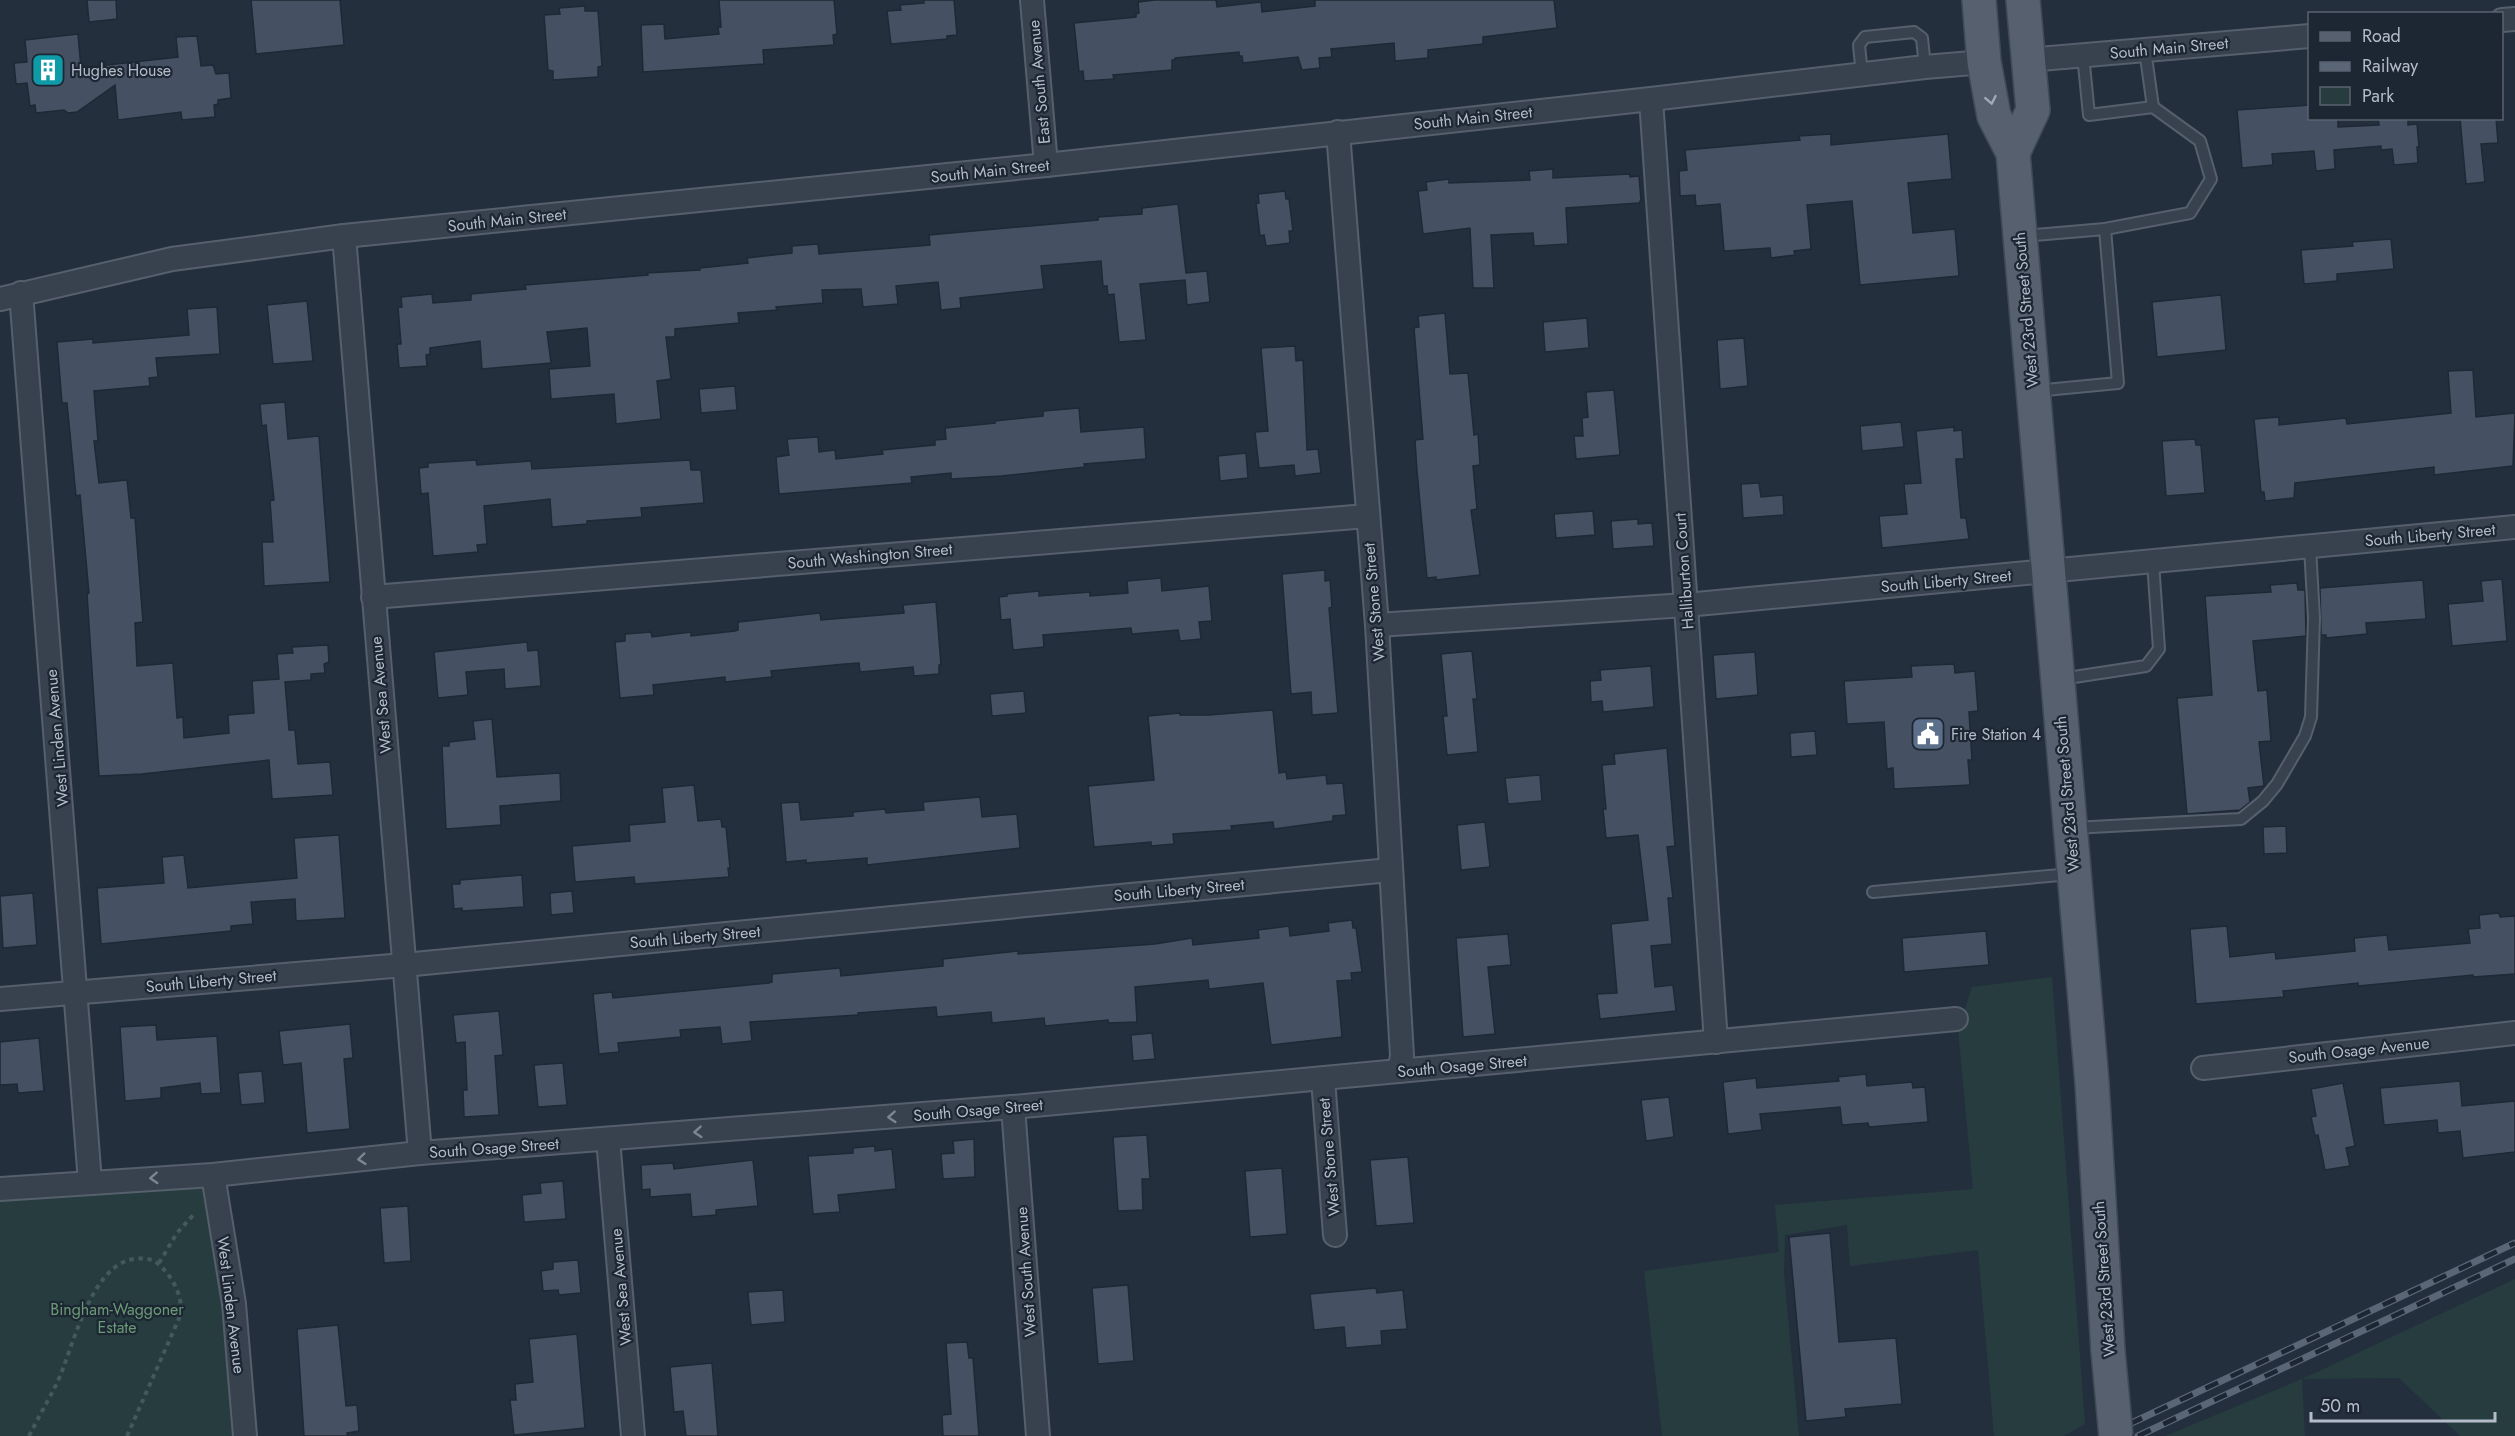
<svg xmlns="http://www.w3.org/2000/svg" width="2515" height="1436" viewBox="0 0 2515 1436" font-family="Jost,sans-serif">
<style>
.green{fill:#263c3f}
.building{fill:#455162;stroke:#1f2835;stroke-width:1.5}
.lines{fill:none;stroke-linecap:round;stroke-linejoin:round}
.lane-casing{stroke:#565f6c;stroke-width:14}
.street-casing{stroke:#565f6c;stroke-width:26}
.primary-casing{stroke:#414a57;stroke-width:36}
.path{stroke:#44595c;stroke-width:4;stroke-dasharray:4.5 4.5;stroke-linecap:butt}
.lane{stroke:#38414e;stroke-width:10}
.street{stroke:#38414e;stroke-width:22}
.primary{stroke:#56606e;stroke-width:33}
.rail-casing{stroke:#5a6575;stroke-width:7}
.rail{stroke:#1d2633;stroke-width:4.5;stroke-dasharray:14;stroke-linecap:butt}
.primary-bridge-casing{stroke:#414a57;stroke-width:36;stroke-linecap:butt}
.primary-bridge{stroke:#56606e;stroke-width:33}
.oneway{stroke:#a1aab7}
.oneway2{stroke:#7c8592}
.labels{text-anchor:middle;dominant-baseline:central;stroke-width:4.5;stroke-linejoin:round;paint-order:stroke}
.street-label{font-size:16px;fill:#b4bcc9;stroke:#1d2633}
.poi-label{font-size:16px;fill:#b4bcc9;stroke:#1d2633;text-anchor:start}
.park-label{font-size:16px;fill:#6b9a76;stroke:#1d2633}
</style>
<rect width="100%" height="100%" fill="#242f3e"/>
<g class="green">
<polygon points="2052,977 2085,1424 2064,1436 1994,1436 1978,1250 1850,1266 1847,1225 1785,1235 1784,1274 1799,1436 1662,1436 1644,1271 1779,1252 1775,1205 1973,1189 1958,1030 1972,987"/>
<polygon points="213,1175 245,1436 0,1436 0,1191"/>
<polygon points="2515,1279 2515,1436 2460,1436 2399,1378 2302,1379 2305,1436 2165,1436 2302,1379"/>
</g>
<g class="building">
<polygon points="87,0 116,0 117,19 89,22"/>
<polygon points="251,0 340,0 344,45 256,54"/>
<polygon points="719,0 834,0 837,34 833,35 834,45 763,50 764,64 643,72 641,25 664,24 665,39 719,34 718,27 721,27"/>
<polygon points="924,0 954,0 957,35 947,36 947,39 891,44 887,11 901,10 900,5 924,3"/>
<polygon points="1155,0 1216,0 1217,7 1261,2 1262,12 1315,6 1315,0 1554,0 1557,28 1483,37 1483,44 1428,50 1428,58 1395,61 1394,43 1331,49 1332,57 1319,58 1320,68 1302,70 1298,57 1243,63 1242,56 1239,56 1239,52 1175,58 1175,60 1172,60 1172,70 1113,75 1114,79 1084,81 1083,71 1079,72 1074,23 1136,17 1136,14 1139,13 1138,2"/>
<polygon points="585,6 585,11 598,11 602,66 598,67 598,77 553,80 553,71 548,70 544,15 560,14 559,8"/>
<polygon points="78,34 81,68 178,57 176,37 197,36 201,66 213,65 216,74 229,73 231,98 218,100 218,104 214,105 215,117 182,120 181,112 118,120 115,85 77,112 68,113 64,110 36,113 35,105 30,106 27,83 16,84 14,63 27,62 25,40"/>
<polygon points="2310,105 2310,118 2338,118 2338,127 2379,125 2378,118 2408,118 2408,125 2417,124 2419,147 2417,147 2418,163 2394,165 2392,149 2381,150 2381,146 2334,150 2335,169 2316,171 2314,151 2272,154 2273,165 2242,168 2237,110"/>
<polygon points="2460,118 2496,118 2498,143 2481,144 2485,182 2466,184"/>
<polygon points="1831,134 1831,145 1948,134 1952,179 1908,183 1913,233 1955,229 1959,276 1860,285 1852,201 1807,205 1811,249 1794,251 1795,255 1771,258 1770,248 1724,251 1720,204 1696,206 1695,195 1680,196 1679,171 1687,170 1685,150 1800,140 1799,136"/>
<polygon points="1553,169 1553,178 1630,174 1630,177 1639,176 1641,200 1639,203 1566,208 1568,244 1534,246 1533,233 1491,235 1494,288 1473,288 1470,228 1423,234 1418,191 1427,190 1426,182 1449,179 1449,183 1530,180 1529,171"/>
<polygon points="1285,191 1286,199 1289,199 1293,231 1289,231 1290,243 1266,246 1264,235 1260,236 1256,203 1259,203 1258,194"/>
<polygon points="1178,204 1186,273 1207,271 1210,302 1187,305 1185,280 1140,284 1146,340 1119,342 1114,294 1108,295 1107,286 1103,286 1101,261 1041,266 1044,289 960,298 961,308 941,310 938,282 896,286 898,304 863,307 861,289 822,290 823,303 776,307 777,310 738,313 739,323 675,329 675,337 666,337 671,379 657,381 661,419 616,424 614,394 551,399 549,369 590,366 587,328 547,332 551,363 482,369 480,341 430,348 430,354 426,355 427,366 399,368 397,344 401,344 398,307 402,307 401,297 432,294 433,303 471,300 471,294 526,289 525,285 648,275 647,273 700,270 700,268 748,263 747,258 792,253 792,246 818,244 819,254 930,245 929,235 1098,220 1098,217 1142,214 1142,208"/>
<polygon points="2391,239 2394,269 2337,274 2337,281 2304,284 2301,250 2353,246 2352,242"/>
<polygon points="2221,295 2226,350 2157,357 2152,302"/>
<polygon points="307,301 313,361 273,364 267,305"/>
<polygon points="217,307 220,354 156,358 158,377 149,378 150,386 94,391 98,441 94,441 99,483 127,480 131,518 135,518 143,622 135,623 137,666 173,663 177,718 183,717 184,738 229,733 228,715 254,713 252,681 279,679 277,654 293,653 292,647 328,645 329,662 324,664 325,673 311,674 311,680 285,682 289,730 295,730 298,764 330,762 333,795 272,799 269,760 142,774 99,776 87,594 89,593 80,495 76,496 67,403 62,403 57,342 93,339 93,343 189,335 187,309"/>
<polygon points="1445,313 1450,374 1468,373 1474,435 1478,434 1480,465 1473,466 1477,509 1471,510 1480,575 1436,580 1436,577 1427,578 1417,471 1415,440 1423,439 1414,328 1419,327 1418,316"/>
<polygon points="1587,318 1589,348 1545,352 1543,322"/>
<polygon points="1744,338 1748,386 1720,389 1717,340"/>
<polygon points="1295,346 1296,361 1303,360 1307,450 1318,449 1321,473 1295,476 1294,465 1259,468 1255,432 1268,431 1261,348"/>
<polygon points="2473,370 2476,417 2515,413 2513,466 2434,475 2434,467 2295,483 2294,498 2265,501 2264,492 2261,492 2254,419 2279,417 2279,425 2346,418 2347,424 2451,413 2448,371"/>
<polygon points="735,386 737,410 701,413 699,389"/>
<polygon points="1614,390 1620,455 1576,459 1574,436 1583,436 1582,418 1588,417 1586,392"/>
<polygon points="285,402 288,439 319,436 330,582 264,586 262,542 273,542 270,501 274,500 266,425 262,426 260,404"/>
<polygon points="1079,408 1081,432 1144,427 1146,459 1084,464 1085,467 1001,476 951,479 951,473 911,477 912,483 779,494 776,457 789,455 787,439 818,437 819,452 835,450 836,459 883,454 882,450 935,445 935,440 946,439 945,428 995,423 995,421 1043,416 1043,411"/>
<polygon points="1901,422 1904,447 1862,451 1860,426"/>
<polygon points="1954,427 1954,431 1962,430 1964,459 1956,459 1956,463 1961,518 1966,518 1969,539 1882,548 1879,516 1907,514 1904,484 1921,483 1916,431"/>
<polygon points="2195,439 2196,445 2201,445 2205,493 2166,496 2162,441"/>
<polygon points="1246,453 1248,478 1220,481 1218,456"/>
<polygon points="476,460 477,465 531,461 532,469 690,460 691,470 701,470 704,503 641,508 642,517 587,521 587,524 552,527 550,499 484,506 487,544 477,545 478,552 433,556 428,493 421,494 419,468 428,467 428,463"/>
<polygon points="1759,483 1761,497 1783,495 1784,515 1743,518 1741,484"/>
<polygon points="1593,511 1595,535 1556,538 1554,514"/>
<polygon points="1638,519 1638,524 1652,523 1654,546 1613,549 1611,521"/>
<polygon points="1325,570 1325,581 1330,580 1332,607 1329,608 1338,713 1312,715 1311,692 1291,694 1282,574"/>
<polygon points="1161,578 1162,591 1209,586 1212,621 1199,622 1201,639 1180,641 1178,630 1132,634 1131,628 1043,635 1044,647 1013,650 1010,619 1001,620 999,597 1007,596 1007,594 1039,591 1039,596 1090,592 1090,596 1128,593 1127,581"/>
<polygon points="2502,579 2507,641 2452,646 2448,604 2483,601 2481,581"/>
<polygon points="2423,580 2426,619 2366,623 2367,634 2326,638 2326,635 2321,635 2320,588"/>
<polygon points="2297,583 2298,590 2305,590 2306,636 2253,641 2258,691 2267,690 2271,741 2259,742 2264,786 2248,788 2250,802 2240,810 2187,814 2177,698 2212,695 2205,596 2271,592 2270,585"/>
<polygon points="936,602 941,665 939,665 939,674 914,676 913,667 860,672 859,663 845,664 771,671 772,677 725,682 725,677 653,685 654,695 620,698 615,642 625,641 625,634 651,632 652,637 691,632 691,636 735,631 738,630 738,622 820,613 821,620 904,613 903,605"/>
<polygon points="527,642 528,651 538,650 541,686 505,689 504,669 466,672 468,695 438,698 434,652"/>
<polygon points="1472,651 1477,699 1473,699 1478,752 1447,755 1443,716 1447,716 1441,654"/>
<polygon points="1755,652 1758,695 1716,699 1713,655"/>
<polygon points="1954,664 1955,673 1975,671 1978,711 1969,712 1972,760 1968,760 1970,785 1894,789 1893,768 1887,769 1884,722 1847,724 1844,681 1912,677 1911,666"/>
<polygon points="1651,666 1654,707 1603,712 1602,701 1591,702 1590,681 1601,680 1600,670"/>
<polygon points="1024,691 1026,713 992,716 990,694"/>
<polygon points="1273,710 1279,773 1286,772 1287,779 1326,775 1327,784 1343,783 1346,815 1333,816 1333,821 1274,829 1273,822 1231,826 1232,830 1173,834 1174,844 1151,846 1151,842 1094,847 1088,786 1154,780 1148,716 1180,713 1180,715 1209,715"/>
<polygon points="492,719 497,777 560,773 561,801 500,806 501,825 446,829 442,746 449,746 449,742 475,739 473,721"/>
<polygon points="1815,731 1817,755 1791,757 1790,733"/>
<polygon points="1667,748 1675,846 1667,847 1673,898 1668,898 1672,944 1651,946 1655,987 1673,985 1676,1011 1600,1019 1597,994 1617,993 1611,924 1648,920 1638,835 1606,838 1603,809 1606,809 1602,765 1615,764 1614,754"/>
<polygon points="1540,775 1542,801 1508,804 1505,778"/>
<polygon points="694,785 698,821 721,819 722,827 726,827 730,868 728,868 729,877 635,884 634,877 575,882 572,846 630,841 629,825 665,822 662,788"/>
<polygon points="980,797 982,817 1017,814 1020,848 867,865 867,858 806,863 806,860 786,862 781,803 799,802 801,820 853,816 853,812 885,809 886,813 924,810 923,802"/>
<polygon points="1485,822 1490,867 1461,870 1457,825"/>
<polygon points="2286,826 2287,853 2264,854 2263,827"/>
<polygon points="339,835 345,918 296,921 295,899 251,902 253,924 231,926 231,931 101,944 97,888 164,883 162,857 184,855 188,888 297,878 294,838"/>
<polygon points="522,875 524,907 462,911 462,908 454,909 452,884 460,884 460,880"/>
<polygon points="572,891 574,913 551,915 550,893"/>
<polygon points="33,893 37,945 3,948 0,896"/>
<polygon points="2499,913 2500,917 2515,916 2515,974 2473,977 2473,975 2358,986 2358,983 2283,991 2284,997 2196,1004 2190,929 2227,926 2230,957 2275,952 2276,959 2355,951 2354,938 2387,935 2389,950 2470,943 2468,929 2480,928 2479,915"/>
<polygon points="1352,920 1353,928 1356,928 1362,972 1351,973 1352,980 1337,981 1342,1037 1271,1045 1263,983 1209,989 1208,980 1135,987 1137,1022 1108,1023 1108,1020 1045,1026 1044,1018 992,1023 991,1012 937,1017 936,1007 858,1013 858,1015 750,1022 752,1041 722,1044 720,1027 680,1030 681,1037 618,1043 619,1052 599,1054 593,994 612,992 613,998 769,983 772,982 772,974 840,968 841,976 933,967 943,966 943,959 1018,951 1018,954 1155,944 1192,938 1193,945 1259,938 1258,930 1289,926 1290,936 1329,931 1328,923"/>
<polygon points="1986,931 1989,965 1904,972 1902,938"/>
<polygon points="1508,934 1511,965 1488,967 1495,1034 1463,1037 1456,938"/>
<polygon points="499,1011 503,1055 495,1056 499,1115 464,1117 463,1090 467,1090 465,1042 456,1043 453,1015"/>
<polygon points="350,1024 353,1058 344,1059 350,1129 307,1133 301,1063 283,1065 279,1031"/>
<polygon points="156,1025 157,1040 217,1036 221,1093 201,1094 200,1083 161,1088 161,1098 125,1101 120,1027"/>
<polygon points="1152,1033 1155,1059 1133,1061 1131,1035"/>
<polygon points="39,1038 44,1091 18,1093 17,1084 0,1085 0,1042"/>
<polygon points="563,1063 567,1105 538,1107 534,1065"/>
<polygon points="262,1071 265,1103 241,1105 238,1073"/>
<polygon points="1866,1074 1867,1086 1912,1082 1913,1088 1925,1087 1928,1122 1869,1127 1868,1123 1842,1125 1840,1107 1760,1114 1762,1130 1728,1134 1723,1082 1756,1078 1757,1088 1839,1081 1838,1077"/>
<polygon points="2460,1081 2462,1106 2515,1101 2515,1152 2463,1158 2460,1131 2438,1133 2437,1120 2384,1125 2380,1088"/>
<polygon points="2343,1083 2355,1146 2346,1148 2350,1166 2325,1170 2318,1135 2315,1136 2311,1117 2316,1116 2311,1089"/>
<polygon points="1669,1097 1674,1137 1646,1141 1641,1100"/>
<polygon points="1147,1135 1150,1179 1142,1179 1143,1210 1118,1211 1113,1137"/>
<polygon points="974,1139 975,1177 943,1179 941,1154 954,1153 953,1141"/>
<polygon points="875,1146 875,1151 892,1149 896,1189 838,1195 840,1212 813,1214 808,1156 853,1153 853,1148"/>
<polygon points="1408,1157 1414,1223 1376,1226 1370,1160"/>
<polygon points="753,1160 758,1206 716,1210 716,1215 692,1217 690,1194 650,1197 650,1189 642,1190 641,1165 673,1163 674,1169"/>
<polygon points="1282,1168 1287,1234 1250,1237 1245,1171"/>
<polygon points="563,1181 566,1219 524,1222 522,1195 541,1193 540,1183"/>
<polygon points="408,1206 411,1261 384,1263 380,1208"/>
<polygon points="1830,1233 1839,1342 1896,1338 1902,1404 1845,1409 1846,1417 1806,1421 1789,1237"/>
<polygon points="578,1260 581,1293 559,1295 558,1290 543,1291 541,1271 553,1269 553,1262"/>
<polygon points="1128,1285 1134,1361 1098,1364 1092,1288"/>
<polygon points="1376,1288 1377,1293 1403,1290 1407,1329 1381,1331 1382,1345 1346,1348 1344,1327 1314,1330 1310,1294"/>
<polygon points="783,1290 785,1322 751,1325 748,1292"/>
<polygon points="338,1325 346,1406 357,1405 359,1431 347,1433 348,1436 304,1436 297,1329"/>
<polygon points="577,1334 585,1428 514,1435 510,1400 516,1400 515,1384 533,1382 529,1339"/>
<polygon points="967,1342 969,1358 973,1358 979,1436 943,1436 942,1415 951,1414 946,1343"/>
<polygon points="712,1363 718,1436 686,1436 683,1411 674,1412 670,1367"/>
</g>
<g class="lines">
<defs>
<g id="lane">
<polyline points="2083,55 2089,115 2153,107 2145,50"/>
<polyline points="1862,75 1859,45 1865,37 1914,32 1922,38 1925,67"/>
<polyline points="2105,229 2190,213 2211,179 2200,141 2153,107"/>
<polyline points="2023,236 2105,229 2118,383 2035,391"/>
<polyline points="2061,679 2146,666 2159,649 2153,562"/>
<polyline points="2073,828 2241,819 2263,801 2277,784 2305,736 2311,717 2314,618 2310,547"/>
<polyline points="1873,892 2071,874"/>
</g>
<g id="street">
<polyline points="1032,0 1046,165"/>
<polyline points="2502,20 2515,19"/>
<polyline points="2028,60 2310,36"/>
<polyline points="1651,99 1716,1042"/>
<polyline points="1338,132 1377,625 1402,1056 1399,1071"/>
<polyline points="344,236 420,1153"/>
<polyline points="21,293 90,1182"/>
<polyline points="0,299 172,259 344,236 1046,165 1651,99 1925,67 1984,62"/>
<polyline points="373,597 1367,516"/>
<polyline points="1377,625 1686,605 2515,527"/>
<polyline points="0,999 404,965 1390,870"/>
<polyline points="2203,1068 2515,1033"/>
<polyline points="1323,1079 1335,1235"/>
<polyline points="1013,1107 1038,1436"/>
<polyline points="608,1139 633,1436"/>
<polyline points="213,1175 234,1304 245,1436"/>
<polyline points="0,1189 213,1175 420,1153 1013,1107 1956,1019"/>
</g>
<g id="primary">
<polyline points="1979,0 1984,62 1994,116 2013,153 2092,1083 2108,1351"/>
<polyline points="2013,153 2033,110 2023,0"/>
</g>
</defs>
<use href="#lane" class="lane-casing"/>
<use href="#street" class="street-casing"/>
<use href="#primary" class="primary-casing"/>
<g class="path">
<polyline points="159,1263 177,1233 195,1213"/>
<path d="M29,1436C38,1418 48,1401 57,1383C73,1349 90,1265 134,1259C149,1257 157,1260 166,1272C176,1284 182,1298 181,1314L127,1436"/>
</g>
<use href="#lane" class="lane"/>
<use href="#street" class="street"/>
<use href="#primary" class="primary"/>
<defs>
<g id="rail">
<polyline points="2104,1436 2515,1243"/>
<polyline points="2138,1436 2515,1259"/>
</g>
</defs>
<use href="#rail" class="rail-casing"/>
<use href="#rail" class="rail"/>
<defs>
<polyline id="primary-bridge" points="2108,1351 2116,1436"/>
</defs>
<use href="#primary-bridge" class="primary-bridge-casing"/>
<use href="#primary-bridge" class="primary-bridge"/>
</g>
<defs><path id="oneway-chevron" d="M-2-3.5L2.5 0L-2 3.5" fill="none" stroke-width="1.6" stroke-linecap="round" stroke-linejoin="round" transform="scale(1.5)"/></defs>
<use class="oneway" href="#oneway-chevron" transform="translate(1991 100) rotate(79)"/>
<g class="oneway2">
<use href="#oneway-chevron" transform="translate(892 1117) rotate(176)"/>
<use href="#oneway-chevron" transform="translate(698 1132) rotate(176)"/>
<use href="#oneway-chevron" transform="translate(362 1159) rotate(174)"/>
<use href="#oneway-chevron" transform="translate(154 1178) rotate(177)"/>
</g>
<defs>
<symbol id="building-square" viewBox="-11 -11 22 22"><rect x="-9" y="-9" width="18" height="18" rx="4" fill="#0f9aa8" stroke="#1d2633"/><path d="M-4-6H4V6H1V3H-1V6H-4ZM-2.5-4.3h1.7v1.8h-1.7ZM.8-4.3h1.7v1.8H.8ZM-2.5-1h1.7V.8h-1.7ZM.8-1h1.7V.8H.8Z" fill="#fff"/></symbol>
<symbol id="civic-square" viewBox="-11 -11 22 22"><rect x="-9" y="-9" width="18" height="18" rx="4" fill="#5c6f8a" stroke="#1d2633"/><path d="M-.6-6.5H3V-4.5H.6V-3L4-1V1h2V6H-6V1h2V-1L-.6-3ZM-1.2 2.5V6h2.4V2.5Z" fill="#fff"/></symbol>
</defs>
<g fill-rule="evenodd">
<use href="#building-square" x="29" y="51" width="38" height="38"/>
<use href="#civic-square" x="1909" y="715" width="38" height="38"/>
</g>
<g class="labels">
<g class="street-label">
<text transform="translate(2169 48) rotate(-5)">South Main Street</text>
<text transform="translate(1039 82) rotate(-95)">East South Avenue</text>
<text transform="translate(1473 118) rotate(-6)">South Main Street</text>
<text transform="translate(990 171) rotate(-6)">South Main Street</text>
<text transform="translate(507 220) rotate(-6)">South Main Street</text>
<text transform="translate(2026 310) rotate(-95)">West 23rd Street South</text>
<text transform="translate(2430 535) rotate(-5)">South Liberty Street</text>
<text transform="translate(870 556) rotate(-5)">South Washington Street</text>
<text transform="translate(1684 571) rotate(-94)">Halliburton Court</text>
<text transform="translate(1946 581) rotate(-5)">South Liberty Street</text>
<text transform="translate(1374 602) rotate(-95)">West Stone Street</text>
<text transform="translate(381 695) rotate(-95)">West Sea Avenue</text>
<text transform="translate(57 738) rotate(-95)">West Linden Avenue</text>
<text transform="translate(2067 794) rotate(-95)">West 23rd Street South</text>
<text transform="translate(1179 890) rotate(-5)">South Liberty Street</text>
<text transform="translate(695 937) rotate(-5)">South Liberty Street</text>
<text transform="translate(211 981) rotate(-5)">South Liberty Street</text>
<text transform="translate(2359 1050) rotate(-6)">South Osage Avenue</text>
<text transform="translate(1462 1066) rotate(-5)">South Osage Street</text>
<text transform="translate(978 1110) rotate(-5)">South Osage Street</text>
<text transform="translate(494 1148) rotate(-4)">South Osage Street</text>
<text transform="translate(1329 1157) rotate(-95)">West Stone Street</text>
<text transform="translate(1026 1272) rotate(-94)">West South Avenue</text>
<text transform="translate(2104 1279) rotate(-94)">West 23rd Street South</text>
<text transform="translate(621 1287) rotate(-95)">West Sea Avenue</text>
<text transform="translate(231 1305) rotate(83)">West Linden Avenue</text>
</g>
<g class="poi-label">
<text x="71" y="70">Hughes House</text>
<text x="1951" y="734">Fire Station 4</text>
</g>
<g class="park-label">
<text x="117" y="1309">Bingham-Waggoner<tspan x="117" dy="18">Estate</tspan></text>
</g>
</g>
<rect x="2308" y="12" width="195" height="108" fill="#1d2633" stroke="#59626f" stroke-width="1.5"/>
<rect x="2320" y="32" width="30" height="9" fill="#56606e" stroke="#59626f" stroke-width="1.5"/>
<text x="2362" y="42" font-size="18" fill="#b4bcc9">Road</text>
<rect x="2320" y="62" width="30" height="9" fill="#5a6575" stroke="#59626f" stroke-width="1.5"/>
<text x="2362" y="72" font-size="18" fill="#b4bcc9">Railway</text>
<rect x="2320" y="87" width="30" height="18" fill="#263c3f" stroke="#59626f" stroke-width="1.5"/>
<text x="2362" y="102" font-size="18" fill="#b4bcc9">Park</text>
<path d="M2311 1412v9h184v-9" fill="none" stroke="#b4bcc9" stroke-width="3"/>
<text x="2320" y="1412" font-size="18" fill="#b4bcc9" stroke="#1d2633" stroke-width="4.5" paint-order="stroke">50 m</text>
</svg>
